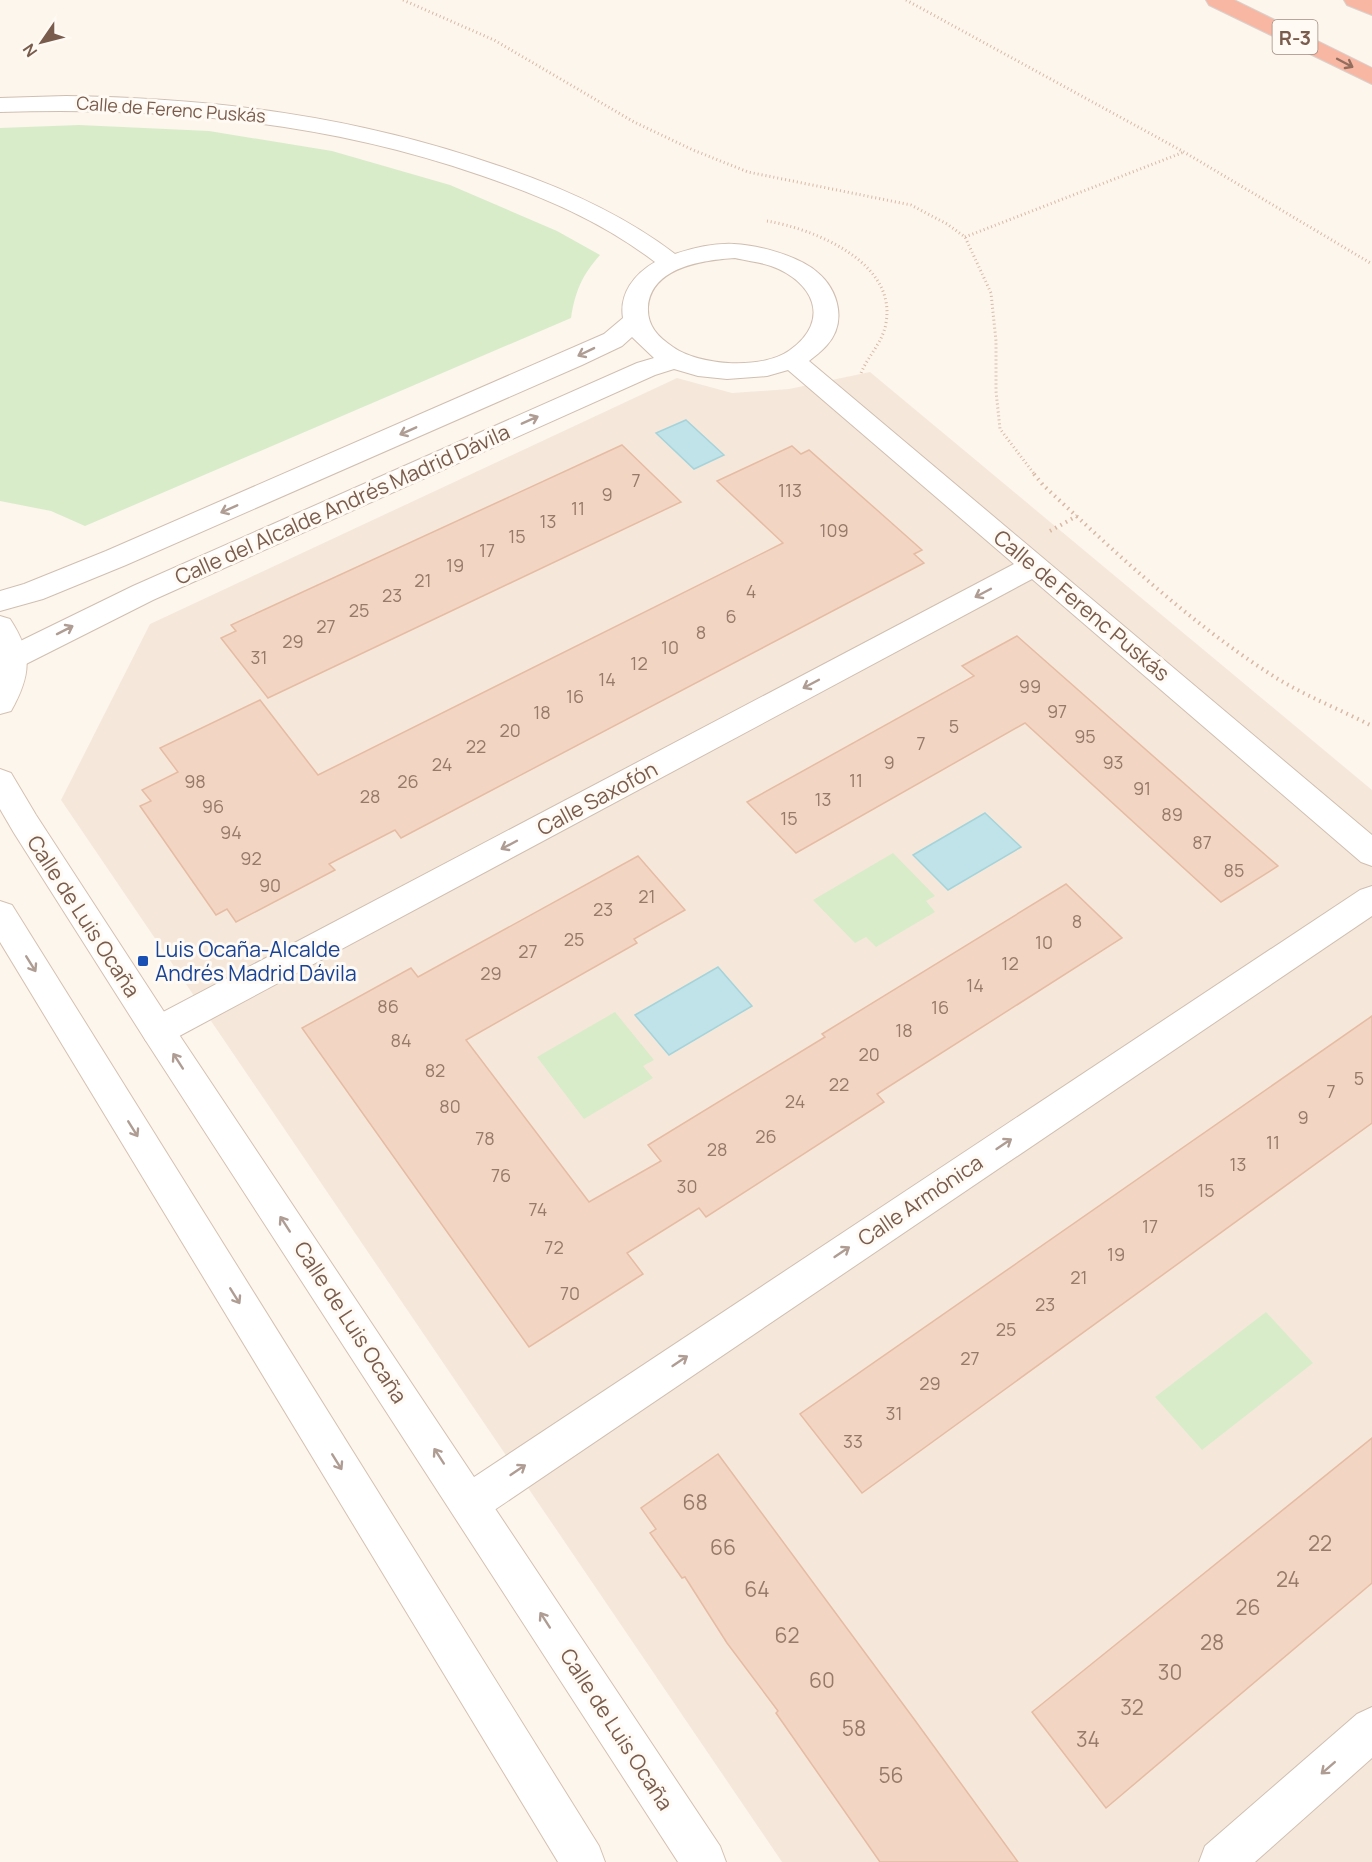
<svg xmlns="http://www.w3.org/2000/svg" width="1372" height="1862" viewBox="0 0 1372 1862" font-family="Manrope,sans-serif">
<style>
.residential{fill:#f5e8da}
.green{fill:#d8ecc9}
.water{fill:#bfe3e8;stroke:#a5d3da;stroke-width:1.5}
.building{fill:#f3d5c3;stroke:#e6bba3;stroke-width:1.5}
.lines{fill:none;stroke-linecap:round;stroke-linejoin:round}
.minor-casing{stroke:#d1beb0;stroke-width:2}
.secondary-casing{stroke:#d6c0b0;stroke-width:2}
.motorway-casing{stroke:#dad1cd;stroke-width:2}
.path-far1{stroke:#d9b8a5;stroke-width:3;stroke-dasharray:1 3;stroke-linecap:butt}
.path{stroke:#d9b8a5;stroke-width:4;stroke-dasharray:1.5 4.5;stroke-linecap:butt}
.minor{fill:#fff;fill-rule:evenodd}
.secondary{fill:#fff;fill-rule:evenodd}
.motorway{fill:#f7b7a3;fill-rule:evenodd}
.oneway{stroke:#936e5e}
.oneway2{stroke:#af9d94}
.transit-dot{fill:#1a4fb4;stroke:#fffaf3;stroke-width:2}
.labels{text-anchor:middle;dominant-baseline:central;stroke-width:6;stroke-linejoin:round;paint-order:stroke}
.far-street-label{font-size:18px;fill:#7a5c4d;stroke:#fffaf3}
.number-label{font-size:18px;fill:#987a6a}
.shield{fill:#fffaf3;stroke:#a28b7f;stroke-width:1.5}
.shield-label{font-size:20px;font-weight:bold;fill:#7a5c4d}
.street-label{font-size:21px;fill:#7a5c4d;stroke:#fffaf3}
.transit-label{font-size:21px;fill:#164399;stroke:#fffaf3;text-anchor:start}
.near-number-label{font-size:21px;fill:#987a6a}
</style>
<rect width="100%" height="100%" fill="#fdf6ec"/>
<polygon class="residential" points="870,372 1372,790 1372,1862 782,1862 61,800 150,624 677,378 732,393 789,389"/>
<g class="green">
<path d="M79,125L209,131L332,151L450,185L557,231L600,255C582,275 575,292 571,318L85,526L51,511L0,501V128Z"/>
<polygon points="893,853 935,896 926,901 935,912 876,947 866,937 855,943 813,900"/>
<polygon points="615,1012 654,1060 643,1066 653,1078 584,1119 537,1057"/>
<polygon points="1266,1312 1313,1363 1202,1450 1155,1397"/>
</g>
<g class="water">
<polygon points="686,420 724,455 694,469 656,433"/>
<polygon points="985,813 1021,847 948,890 913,855"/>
<polygon points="718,967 752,1006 669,1055 635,1015"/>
</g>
<g class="building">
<polygon points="622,445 681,502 268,698 221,638 236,631 231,625"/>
<polygon points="792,446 801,454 809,450 877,510 922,550 914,554 924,563 401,838 395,830 329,864 335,870 236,922 227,909 216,915 140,806 151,801 142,790 178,772 160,748 260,700 318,775 783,543 717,481"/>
<polygon points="1017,636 1246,838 1278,866 1221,902 1025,723 796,853 747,802 974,676 962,666"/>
<polygon points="638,856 685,910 634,939 637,943 466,1040 589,1202 661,1161 648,1145 825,1037 822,1034 1066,884 1122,938 877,1094 884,1102 706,1217 699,1208 627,1253 643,1274 529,1347 302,1028 411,968 418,977"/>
<polygon points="1372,1016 1372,1123 862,1493 800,1414"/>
<polygon points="1372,1438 1372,1583 1106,1808 1032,1712"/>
<polygon points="718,1454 914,1719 1018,1862 880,1862 776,1713 778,1711 727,1643 685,1577 682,1578 650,1533 656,1529 641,1508"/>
</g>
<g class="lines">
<defs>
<g id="minor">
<path d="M66,96C213,98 356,116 496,165C559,186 621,213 675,254C693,248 715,243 734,244C758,245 799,256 817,272C839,290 847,323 827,345C822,351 815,356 809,361L1372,835V866L1361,862L1032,579L170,1041L158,1045L146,1041L141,1031L146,1021L1014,564L788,370L767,376L727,379L698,376L674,369L655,375L153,600L24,665L14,668L4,665L0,656L4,649L133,586L637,363L654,358L632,337L622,346L582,365L126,565L43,599L0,611V591L24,584L106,551L604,334L623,318C619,294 634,274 655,262C603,222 542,196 480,175C325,121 164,107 0,112V98ZM735,258C747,261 760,262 771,266C813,281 832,320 790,350C762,370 700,366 673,347C658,337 647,326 648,307C651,267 703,260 735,258Z"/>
<polygon points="1372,886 1372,916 484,1517 470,1523 456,1517 450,1503 456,1489 1360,890"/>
<polygon points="1372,1707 1372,1758 1255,1862 1199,1862 1205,1846 1357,1714"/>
</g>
<g id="secondary">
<path d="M0,616L10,619C33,654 31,675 11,711L0,714Z"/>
<polygon points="0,769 11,773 36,815 170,1021 720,1846 726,1862 678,1862 146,1041 14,833 0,809"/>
<polygon points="0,901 12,905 599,1846 605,1862 558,1862 0,942"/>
</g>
<g id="motorway">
<polygon points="1206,0 1234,0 1372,68 1372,84 1209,5"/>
<polygon points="1344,0 1372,0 1372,15 1347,5"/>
</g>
</defs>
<use href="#minor" class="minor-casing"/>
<use href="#secondary" class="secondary-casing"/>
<use href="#motorway" class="motorway-casing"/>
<g class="path-far1">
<polyline points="403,0 494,40 634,122 693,150 748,172 911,205 947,224 965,237 991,293 996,341 996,391 1000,429 1035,475"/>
<polyline points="906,0 1184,152 1372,264"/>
<path d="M767,221C814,229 897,262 886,323C883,342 868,356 861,373"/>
<polyline points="965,237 1184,152"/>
</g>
<g class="path">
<path d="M1034,474L1043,485C1117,554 1192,625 1278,679C1308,697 1341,710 1372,726"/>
<polyline points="1050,531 1077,516"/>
</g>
<use href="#minor" class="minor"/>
<use href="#secondary" class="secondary"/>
<use href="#motorway" class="motorway"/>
</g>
<defs><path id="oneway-shaft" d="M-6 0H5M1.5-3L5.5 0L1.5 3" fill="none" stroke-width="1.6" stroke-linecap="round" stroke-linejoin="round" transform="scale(1.5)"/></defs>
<use class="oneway" href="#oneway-shaft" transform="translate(1345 63) rotate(28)"/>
<g class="oneway2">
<use href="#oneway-shaft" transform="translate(586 352) rotate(154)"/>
<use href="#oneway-shaft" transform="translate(530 420) rotate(-24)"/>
<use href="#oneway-shaft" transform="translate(408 431) rotate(156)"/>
<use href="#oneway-shaft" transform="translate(229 509) rotate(156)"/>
<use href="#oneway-shaft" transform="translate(983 593) rotate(152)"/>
<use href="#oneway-shaft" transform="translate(65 630) rotate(-27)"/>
<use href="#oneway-shaft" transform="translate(811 684) rotate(152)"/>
<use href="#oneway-shaft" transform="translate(509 845) rotate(152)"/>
<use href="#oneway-shaft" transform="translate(31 964) rotate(58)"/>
<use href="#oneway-shaft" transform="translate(178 1061) rotate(-123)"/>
<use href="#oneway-shaft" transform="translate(133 1129) rotate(58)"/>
<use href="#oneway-shaft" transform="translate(1004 1144) rotate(-34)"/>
<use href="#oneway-shaft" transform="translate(285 1224) rotate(-123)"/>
<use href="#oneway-shaft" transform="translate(842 1252) rotate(-34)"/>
<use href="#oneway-shaft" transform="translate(235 1296) rotate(58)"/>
<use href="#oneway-shaft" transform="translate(680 1361) rotate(-34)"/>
<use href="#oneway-shaft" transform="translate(439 1456) rotate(-123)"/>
<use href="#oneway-shaft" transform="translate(337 1462) rotate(58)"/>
<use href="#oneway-shaft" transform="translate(518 1470) rotate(-34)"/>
<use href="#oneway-shaft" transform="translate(545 1620) rotate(-123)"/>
<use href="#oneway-shaft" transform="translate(1328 1768) rotate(139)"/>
</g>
<rect class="transit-dot" x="137" y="955" width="12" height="12" rx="3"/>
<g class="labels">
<g class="far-street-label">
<text transform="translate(171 109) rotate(4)">Calle de Ferenc Puskás</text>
</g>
<g class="number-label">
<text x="636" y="480">7</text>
<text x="790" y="490">113</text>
<text x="607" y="494">9</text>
<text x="578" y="508">11</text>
<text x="548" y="521">13</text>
<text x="834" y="530">109</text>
<text x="517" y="536">15</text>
<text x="487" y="550">17</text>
<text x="455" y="565">19</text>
<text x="423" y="580">21</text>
<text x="751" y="591">4</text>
<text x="392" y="595">23</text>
<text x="359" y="610">25</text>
<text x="731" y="616">6</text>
<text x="326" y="626">27</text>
<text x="701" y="632">8</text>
<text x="293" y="641">29</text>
<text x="670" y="647">10</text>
<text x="259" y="657">31</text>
<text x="639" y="663">12</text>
<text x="607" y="679">14</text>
<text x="1030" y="686">99</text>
<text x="575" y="696">16</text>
<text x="1057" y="711">97</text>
<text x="542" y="712">18</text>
<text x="954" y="726">5</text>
<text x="510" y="730">20</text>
<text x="1085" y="736">95</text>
<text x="921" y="743">7</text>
<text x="476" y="746">22</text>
<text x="889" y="762">9</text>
<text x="1113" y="762">93</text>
<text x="442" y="764">24</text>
<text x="856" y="780">11</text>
<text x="195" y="781">98</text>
<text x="408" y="781">26</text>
<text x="1142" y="788">91</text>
<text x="370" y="796">28</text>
<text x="823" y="799">13</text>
<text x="213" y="806">96</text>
<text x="1172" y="814">89</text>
<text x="789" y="818">15</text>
<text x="231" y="832">94</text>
<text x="1202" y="842">87</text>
<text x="251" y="858">92</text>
<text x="1234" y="870">85</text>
<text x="270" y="885">90</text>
<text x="647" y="896">21</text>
<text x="603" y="909">23</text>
<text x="1077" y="921">8</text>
<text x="574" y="939">25</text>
<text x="1044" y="942">10</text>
<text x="528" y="951">27</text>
<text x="1010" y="963">12</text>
<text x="491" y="973">29</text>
<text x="975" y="985">14</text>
<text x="388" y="1006">86</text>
<text x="940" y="1007">16</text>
<text x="904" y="1030">18</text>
<text x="401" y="1040">84</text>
<text x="869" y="1054">20</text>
<text x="435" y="1070">82</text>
<text x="1359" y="1078">5</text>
<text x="839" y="1084">22</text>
<text x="1331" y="1091">7</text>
<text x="795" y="1101">24</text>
<text x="450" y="1106">80</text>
<text x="1303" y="1117">9</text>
<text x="766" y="1136">26</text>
<text x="485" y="1138">78</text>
<text x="1273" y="1142">11</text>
<text x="717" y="1149">28</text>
<text x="1238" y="1164">13</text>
<text x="501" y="1175">76</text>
<text x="687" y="1186">30</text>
<text x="1206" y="1190">15</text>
<text x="538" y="1209">74</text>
<text x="1150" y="1226">17</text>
<text x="554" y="1247">72</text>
<text x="1116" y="1254">19</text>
<text x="1079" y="1277">21</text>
<text x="570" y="1293">70</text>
<text x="1045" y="1304">23</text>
<text x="1006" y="1329">25</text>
<text x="970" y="1358">27</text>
<text x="930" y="1383">29</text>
<text x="894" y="1413">31</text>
<text x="853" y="1441">33</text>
</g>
<rect class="shield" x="1272.5" y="20" width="45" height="34" rx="4.5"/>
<g class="shield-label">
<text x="1295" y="37">R-3</text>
</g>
<g class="street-label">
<text transform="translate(342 504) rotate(-24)">Calle del Alcalde Andrés Madrid Dávila</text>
<text transform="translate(1082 605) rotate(40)">Calle de Ferenc Puskás</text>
<text transform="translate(597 798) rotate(-28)">Calle Saxofón</text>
<text transform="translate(84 916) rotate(57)">Calle de Luis Ocaña</text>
<text transform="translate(920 1200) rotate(-34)">Calle Armónica</text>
<text transform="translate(351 1322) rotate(57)">Calle de Luis Ocaña</text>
<text transform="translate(617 1729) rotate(57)">Calle de Luis Ocaña</text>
</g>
<g class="transit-label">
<text x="155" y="949">Luis Ocaña-Alcalde<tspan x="155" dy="24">Andrés Madrid Dávila</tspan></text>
</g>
<g class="near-number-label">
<text x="695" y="1502">68</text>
<text x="1320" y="1543">22</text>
<text x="723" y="1547">66</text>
<text x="1288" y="1579">24</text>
<text x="757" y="1589">64</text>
<text x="1248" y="1607">26</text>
<text x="787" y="1635">62</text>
<text x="1212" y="1642">28</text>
<text x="1170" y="1672">30</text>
<text x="822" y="1680">60</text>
<text x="1132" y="1707">32</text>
<text x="854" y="1728">58</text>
<text x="1088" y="1739">34</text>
<text x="891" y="1775">56</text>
</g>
</g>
<g transform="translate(42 42) rotate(235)" stroke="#fffaf3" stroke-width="4.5" paint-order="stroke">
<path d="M0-4.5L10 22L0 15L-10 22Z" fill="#7a5c4d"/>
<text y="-9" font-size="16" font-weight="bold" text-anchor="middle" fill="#7a5c4d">N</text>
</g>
</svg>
